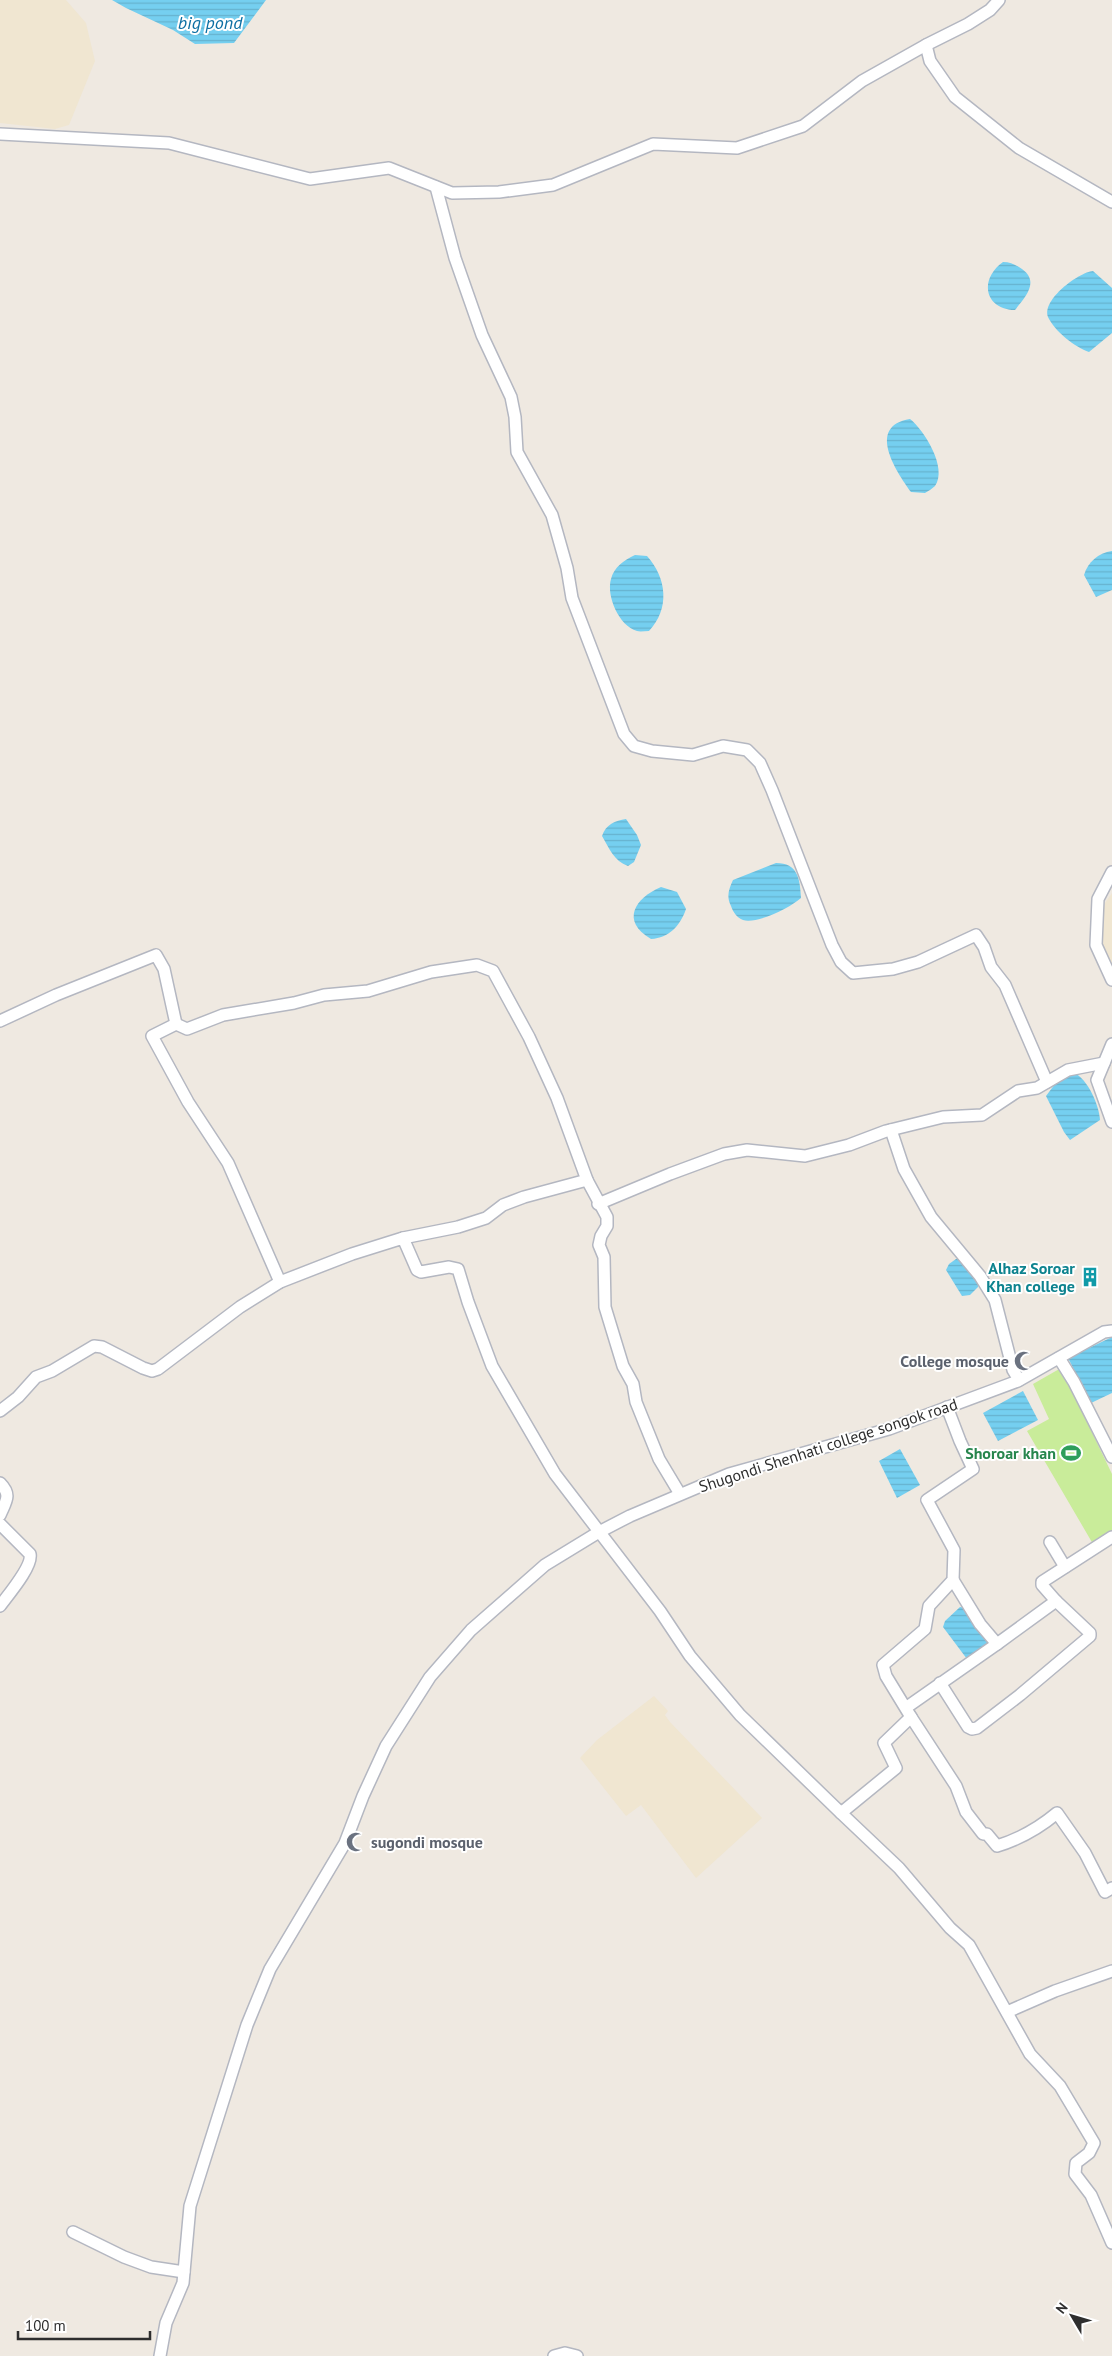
<svg xmlns="http://www.w3.org/2000/svg" width="1112" height="2356" viewBox="0 0 1112 2356" font-family="'PT Sans',sans-serif">
<style>
.education{fill:#f0e6d1}
.pitch{fill:#c9ec9a}
.water{fill:url(#water-rules)}
.lines{fill:none;stroke-linecap:round;stroke-linejoin:round}
.minor-casing{stroke:#b4b7c1;stroke-width:14}
.minor{stroke:#fff;stroke-width:11}
.labels{text-anchor:middle;dominant-baseline:central;stroke-width:4;stroke-linejoin:round;paint-order:stroke}
.culture-label{font-size:16px;font-weight:bold;fill:#0d838f;stroke:#fff;text-anchor:end}
.worship-label{font-size:16px;font-weight:bold;fill:#5b616d;stroke:#fff;text-anchor:end}
.street-label{font-size:16px;fill:#2e2e2e;stroke:#fff}
.leisure-label{font-size:16px;font-weight:bold;fill:#27864d;stroke:#fff;text-anchor:end}
.water-label{font-size:18px;font-style:italic;fill:#0d6fa3;stroke:#fff}
</style>
<defs>
<pattern id="water-rules" width="6" height="5" patternUnits="userSpaceOnUse" patternTransform="scale(1.25)"><rect width="6" height="5" fill="#75cff0"/><path d="M0 2.5h6" fill="none" stroke="#66b2ce"/></pattern>
</defs>
<rect width="100%" height="100%" fill="#efe9e1"/>
<g class="education">
<polygon points="0,0 66,0 86,23 95,61 69,125 55,129 0,123"/>
<polygon points="1112,893 1112,967 1103,953 1101,923 1105,903"/>
<polygon points="654,1696 668,1711 665,1715 670,1722 762,1818 696,1878 641,1805 626,1816 580,1758 597,1740"/>
</g>
<polygon class="pitch" points="1061,1368 1112,1474 1112,1531 1093,1544 1027,1431 1049,1419 1033,1384"/>
<g class="water">
<polygon points="112,0 266,0 234,43 195,44 173,30 126,8"/>
<path d="M1003,262C1011,262 1016,265 1022,269C1040,282 1025,297 1015,310C984,309 979,279 1003,262Z"/>
<path d="M1093,271L1112,288V333L1089,352C1075,347 1055,332 1048,317C1041,300 1079,272 1093,271Z"/>
<path d="M910,419C924,430 948,468 935,486C932,489 928,491 925,493L911,492C896,471 866,426 910,419Z"/>
<path d="M1112,551V590L1096,597L1084,575C1088,562 1098,553 1112,551Z"/>
<path d="M635,555L647,556C667,578 670,609 649,631C645,631 640,632 637,631C619,626 606,596 611,579C614,567 624,560 635,555Z"/>
<path d="M626,819L637,835L641,845L634,862L628,866C614,861 609,848 602,836C606,824 615,821 626,819Z"/>
<path d="M776,863C798,863 800,879 801,898C790,908 757,924 743,920C737,918 733,912 731,906C726,896 729,889 733,880Z"/>
<path d="M661,887L677,892L686,909C680,926 669,938 651,939C620,921 635,898 661,887Z"/>
<path d="M1073,1072C1088,1079 1099,1105 1100,1120L1070,1140L1064,1132L1046,1096L1055,1084Z"/>
<polygon points="956,1259 960,1259 978,1277 978,1287 970,1295 962,1296 946,1270 949,1264"/>
<polygon points="1112,1337 1112,1393 1091,1403 1068,1358"/>
<polygon points="1023,1391 1038,1420 998,1441 983,1413"/>
<polygon points="900,1449 920,1485 897,1498 879,1461"/>
<polygon points="960,1607 965,1608 990,1642 967,1659 943,1627 945,1621"/>
</g>
<g class="lines">
<defs>
<g id="minor">
<polyline points="926,45 930,61 955,97 1019,148 1112,202"/>
<polyline points="0,134 169,143 310,179 389,168 452,193 499,192 553,185 653,144 737,148 803,126 862,81 926,45 968,24 990,10 999,0"/>
<polyline points="436,187 455,258 482,335 511,397 515,417 517,452 552,515 567,568 572,598 624,734 634,746 652,751 693,755 723,746 747,750 760,763 772,790 832,945 841,962 853,973 893,969 918,962 976,935 984,947 991,967 1005,985 1047,1082"/>
<polyline points="1112,872 1098,899 1096,945 1112,980"/>
<polyline points="0,1021 56,995 156,955 164,969 176,1024 152,1036 188,1102 228,1163 280,1282"/>
<polyline points="176,1024 187,1029 223,1015 294,1003 324,995 368,991 431,972 477,965 493,971 529,1037 557,1098 587,1180"/>
<polyline points="1112,1044 1097,1080 1112,1122"/>
<polyline points="891,1130 904,1169 931,1217 980,1276 995,1300 1013,1370 1019,1380"/>
<polyline points="598,1204 670,1174 724,1154 747,1150 805,1156 849,1145 886,1131 943,1117 982,1115 1018,1091 1037,1088 1068,1070 1104,1063"/>
<polyline points="403,1238 458,1227 486,1218 503,1205 524,1197 587,1180 607,1217 607,1226 601,1236 599,1245 604,1257 605,1307 623,1366 633,1384 636,1402 659,1459 680,1494"/>
<polyline points="1059,1358 1074,1382 1112,1457"/>
<polyline points="0,1411 18,1397 36,1377 52,1371 94,1346 102,1347 143,1368 152,1371 158,1369 240,1307 280,1282 352,1254 403,1238 417,1270 421,1272 449,1267 458,1269 468,1302 492,1366 555,1474 660,1611 690,1656 740,1715 841,1813 896,1768 884,1743 911,1717 886,1676 883,1665 925,1629 929,1606 953,1580 954,1550 927,1500 973,1469 960,1441 947,1407"/>
<path d="M0,1483C12,1495 6,1501 0,1515"/>
<path d="M0,1524L30,1554C33,1566 8,1595 0,1606"/>
<polyline points="1050,1542 1065,1567"/>
<polyline points="997,1644 1056,1601 1042,1585 1042,1582 1112,1537"/>
<polyline points="940,1683 968,1727 972,1729 977,1728 1020,1695 1090,1636 1090,1633 1056,1601"/>
<polyline points="907,1707 997,1644 980,1624 953,1580"/>
<path d="M911,1717L956,1786L966,1812L983,1834H987L997,1846C1020,1839 1039,1828 1057,1813L1085,1853L1105,1892L1112,1888"/>
<polyline points="841,1813 899,1868 950,1928 969,1945 1030,2054 1060,2086 1094,2143 1089,2153 1076,2163 1075,2174 1091,2195 1112,2243"/>
<polyline points="1007,2012 1055,1991 1112,1971"/>
<polyline points="73,2232 124,2257 151,2267 184,2272"/>
<polyline points="160,2356 166,2323 183,2283 190,2206 247,2025 270,1969 345,1843 363,1796 386,1746 430,1677 471,1630 545,1565 599,1532 630,1516 729,1474 889,1429 1018,1381 1104,1332 1112,1331"/>
<polyline points="554,2356 565,2353 577,2356"/>
</g>
</defs>
<use href="#minor" class="minor-casing"/>
<use href="#minor" class="minor"/>
</g>
<defs>
<symbol id="building-bare" viewBox="-9 -9 18 18"><path d="M-4-6H4V6H1V3H-1V6H-4ZM-2.5-4.3h1.7v1.8h-1.7ZM.8-4.3h1.7v1.8H.8ZM-2.5-1h1.7V.8h-1.7ZM.8-1h1.7V.8H.8Z" fill="#0f9aa8" stroke="#fff" stroke-width="2.5" paint-order="stroke"/></symbol>
<symbol id="mosque-bare" viewBox="-9 -9 18 18"><path d="M3.5-4.9A6 6 0 1 0 3.5 4.9A5 5 0 1 1 3.5-4.9Z" fill="#6b7280" stroke="#fff" stroke-width="2.5" paint-order="stroke"/></symbol>
<symbol id="stadium-bare" viewBox="-9 -9 18 18"><path d="M0-5a6.5 5 0 1 0 0 10a6.5 5 0 1 0 0-10ZM-3.5-1.8h7v3.6h-7Z" fill="#2e9e5b" stroke="#fff" stroke-width="2.5" paint-order="stroke"/></symbol>
</defs>
<g fill-rule="evenodd">
<use href="#building-bare" x="1076" y="1263" width="28" height="28"/>
<use href="#mosque-bare" x="1010" y="1347" width="28" height="28"/>
<use href="#stadium-bare" x="1057" y="1439" width="28" height="28"/>
<use href="#mosque-bare" x="342" y="1828" width="28" height="28"/>
</g>
<g class="labels">
<g class="culture-label">
<text x="1075" y="1268">Alhaz Soroar<tspan x="1075" dy="18">Khan college</tspan></text>
</g>
<g class="worship-label">
<text x="1009" y="1361">College mosque</text>
<text x="371" y="1842" text-anchor="start">sugondi mosque</text>
</g>
<g class="street-label">
<text transform="translate(828 1445) rotate(-18)">Shugondi Shenhati college songok road</text>
</g>
<g class="leisure-label">
<text x="1056" y="1453">Shoroar khan</text>
</g>
<g class="water-label">
<text x="210" y="22">big pond</text>
</g>
</g>
<g transform="translate(1072 2316) rotate(308)" stroke="#ffffff" stroke-width="4" paint-order="stroke">
<path d="M0-4L9 19L0 12L-9 19Z" fill="#2e2e2e"/>
<text y="-8" font-size="14" font-weight="bold" text-anchor="middle" fill="#2e2e2e">N</text>
</g>
<path d="M18 2331v8h132v-8" fill="none" stroke="#2e2e2e" stroke-width="2.5"/>
<text x="25" y="2331" font-size="15" fill="#2e2e2e" stroke="#ffffff" stroke-width="4" paint-order="stroke">100 m</text>
</svg>
